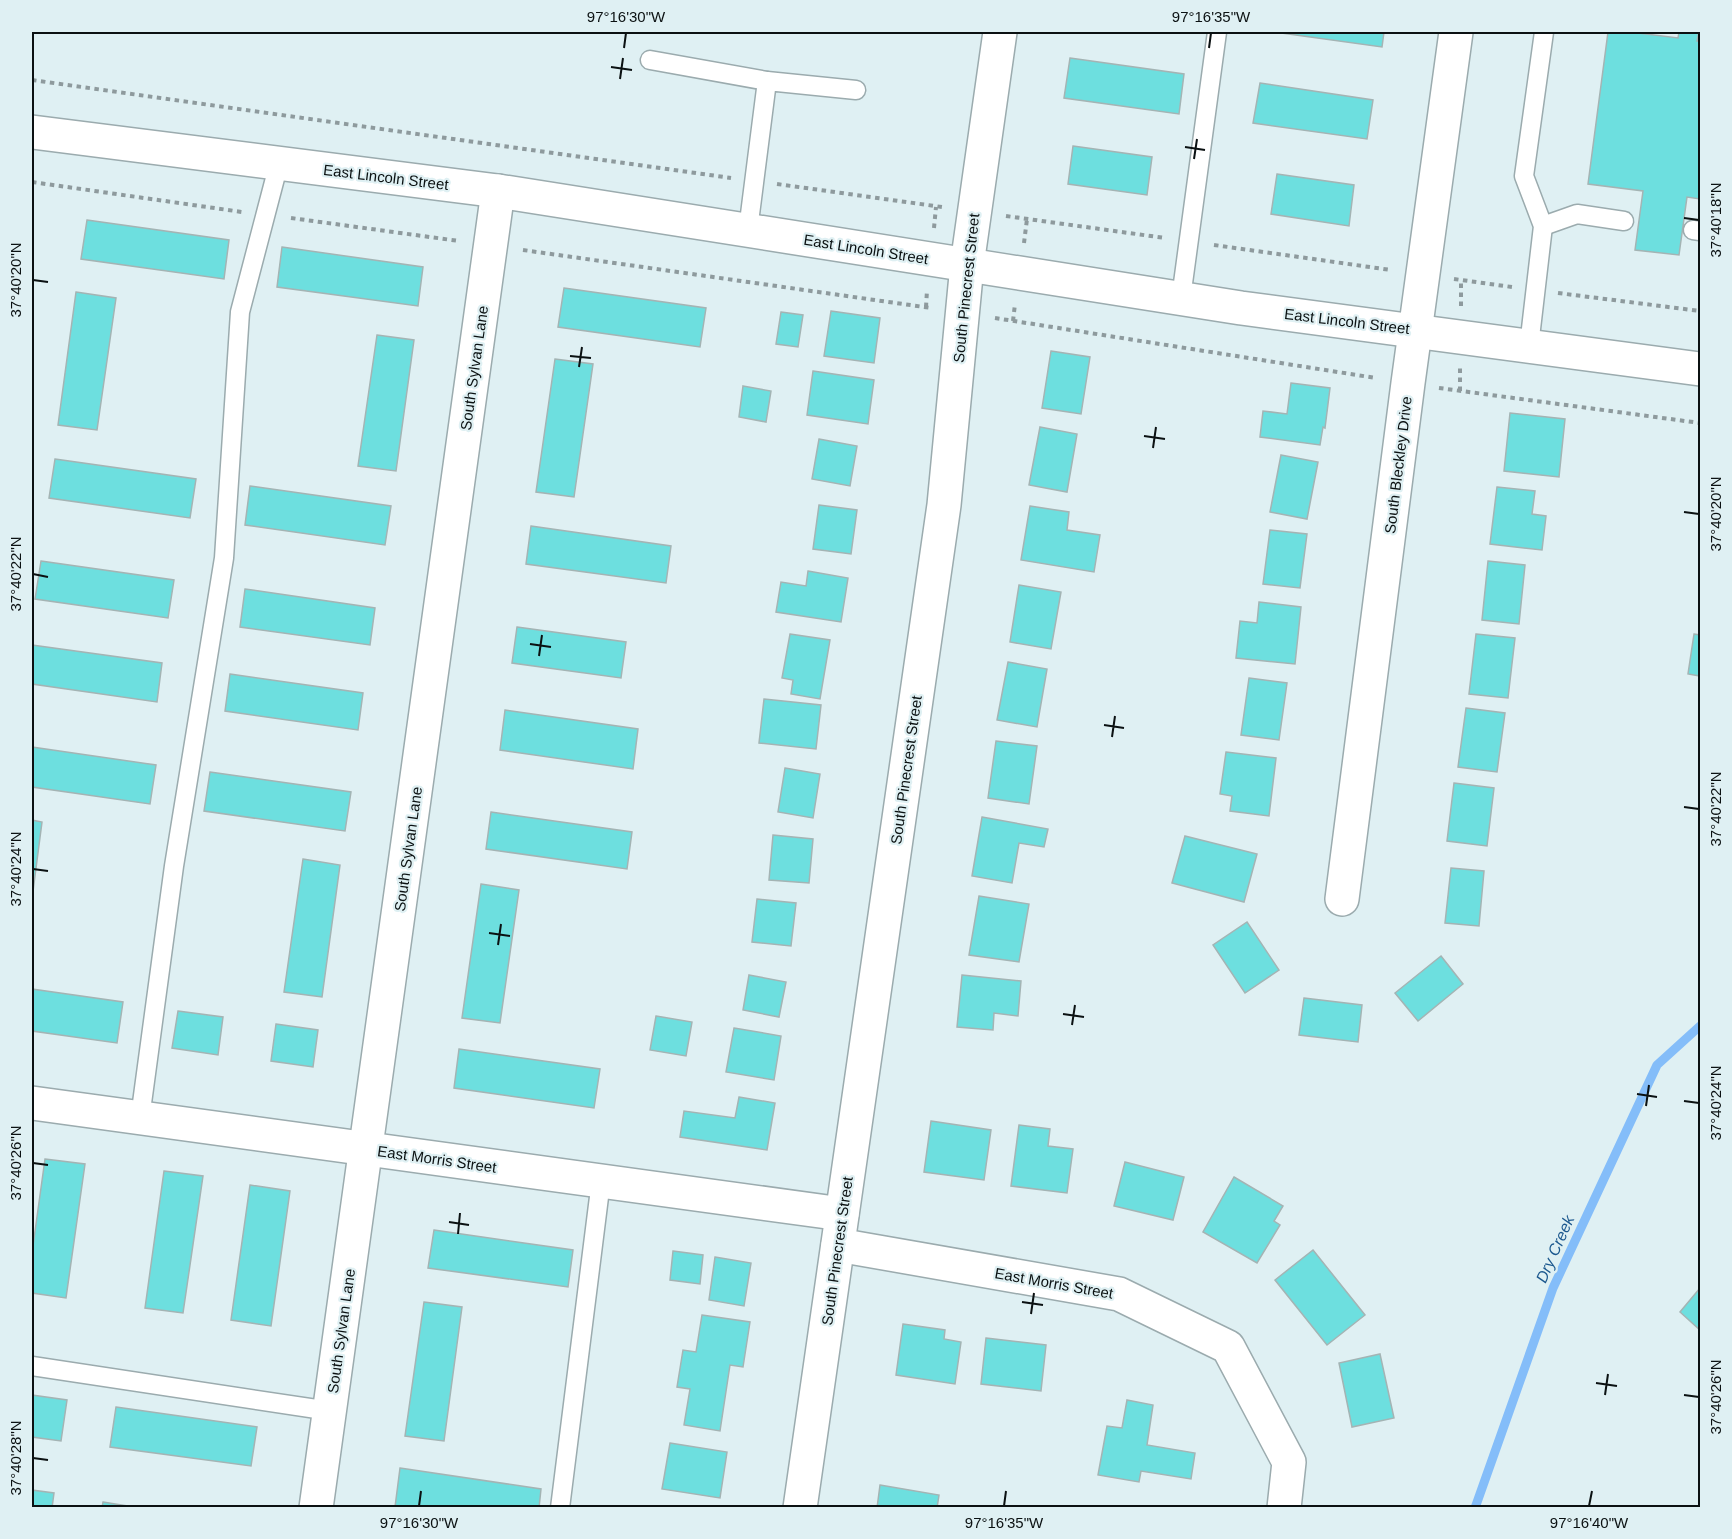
<svg xmlns="http://www.w3.org/2000/svg" width="1732" height="1539" viewBox="0 0 1732 1539" font-family="Helvetica,sans-serif">
<style>
.lines{fill:none;stroke-linecap:round;stroke-linejoin:round}
.stream{stroke:#84bdf9;stroke-width:9}
.building{fill:#6ddfdf;stroke:#a4b4b4;stroke-width:1.5}
.service-casing{stroke:#9babae;stroke-width:21}
.minor-casing{stroke:#9babae;stroke-width:36}
.tertiary-casing{stroke:#9babae;stroke-width:36}
.path{stroke:#8e9a9d;stroke-width:4;stroke-dasharray:4.5 4.5;stroke-linecap:butt}
.service{stroke:#fff;stroke-width:18}
.minor{stroke:#fff;stroke-width:33}
.tertiary{stroke:#fff;stroke-width:33}
.ticks{fill:none;stroke:#0b1112;stroke-width:2}
.labels{text-anchor:middle;dominant-baseline:central;stroke-width:4.5;stroke-linejoin:round;paint-order:stroke}
.street-label{font-size:15px;fill:#0b1112;stroke:#dff0f3}
.water-label{font-size:16px;font-style:italic;fill:#1c588e;stroke:#dff0f3}
.neatline{fill:none;stroke:#0b1112;stroke-width:2}
.ticks-label{font-size:15px;text-anchor:middle;fill:#0b1112}
</style>
<rect width="100%" height="100%" fill="#dff0f3"/>
<g class="lines">
<polyline class="stream" points="1475,1508 1553,1288 1657,1065 1700,1026"/>
</g>
<g class="building">
<polygon points="1274,32 1384,32 1382,47"/>
<polygon points="1608,32 1630,32 1678,38 1679,32 1699,32 1697,41 1700,41 1700,199 1687,197 1679,255 1635,250 1643,191 1588,184"/>
<polygon points="1070,58 1184,74 1179,114 1064,98"/>
<polygon points="1260,83 1373,100 1367,139 1253,123"/>
<polygon points="1073,146 1152,157 1147,195 1068,184"/>
<polygon points="1277,174 1354,185 1349,226 1271,214"/>
<polygon points="87,220 229,240 224,279 81,259"/>
<polygon points="282,247 423,267 418,306 277,287"/>
<polygon points="564,288 706,308 700,347 558,327"/>
<polygon points="76,292 116,298 97,430 58,425"/>
<polygon points="831,311 880,318 874,363 824,356"/>
<polygon points="781,312 803,315 798,347 776,344"/>
<polygon points="377,335 414,340 396,471 358,466"/>
<polygon points="1051,351 1090,357 1081,414 1042,408"/>
<polygon points="555,359 593,364 574,497 536,492"/>
<polygon points="813,371 874,380 868,424 807,415"/>
<polygon points="1291,383 1330,388 1325,428 1323,427 1320,445 1260,437 1263,411 1287,414"/>
<polygon points="743,386 771,391 766,422 739,417"/>
<polygon points="1510,413 1565,419 1559,477 1504,471"/>
<polygon points="1040,427 1077,434 1067,492 1029,485"/>
<polygon points="819,439 857,446 850,486 812,479"/>
<polygon points="1281,455 1318,462 1307,519 1270,512"/>
<polygon points="55,459 196,479 190,518 49,498"/>
<polygon points="250,486 391,506 385,545 245,525"/>
<polygon points="1497,487 1535,491 1532,514 1546,516 1542,550 1490,544"/>
<polygon points="819,505 857,510 851,554 813,549"/>
<polygon points="1030,506 1069,512 1067,530 1100,535 1094,572 1021,560"/>
<polygon points="531,526 671,546 666,583 526,564"/>
<polygon points="1270,530 1307,534 1300,588 1263,584"/>
<polygon points="41,561 174,580 168,618 35,599"/>
<polygon points="1488,561 1525,565 1519,624 1482,620"/>
<polygon points="808,571 848,578 841,622 776,612 781,582 806,586"/>
<polygon points="1019,585 1061,592 1051,649 1010,642"/>
<polygon points="245,589 375,608 370,645 240,627"/>
<polygon points="1259,602 1301,607 1295,664 1236,658 1240,621 1257,623"/>
<polygon points="517,627 626,642 621,678 512,663"/>
<polygon points="790,634 830,640 820,699 791,694 793,680 782,678"/>
<polygon points="1476,634 1515,638 1508,698 1469,694"/>
<polygon points="1694,634 1700,635 1700,676 1688,674"/>
<polygon points="32,645 162,663 157,702 32,684"/>
<polygon points="1008,662 1047,669 1037,727 997,720"/>
<polygon points="230,674 363,693 358,730 225,711"/>
<polygon points="1249,678 1287,683 1279,740 1241,735"/>
<polygon points="764,699 821,705 816,749 759,743"/>
<polygon points="1466,708 1505,713 1497,772 1458,767"/>
<polygon points="505,710 638,729 633,769 500,750"/>
<polygon points="996,741 1037,746 1029,804 988,798"/>
<polygon points="32,747 156,765 150,804 32,787"/>
<polygon points="1226,752 1276,758 1269,816 1230,811 1232,796 1220,794"/>
<polygon points="785,768 820,774 813,818 778,812"/>
<polygon points="210,772 351,792 345,831 204,811"/>
<polygon points="1454,783 1494,788 1487,846 1447,841"/>
<polygon points="491,812 632,832 627,869 486,849"/>
<polygon points="982,817 1048,829 1044,847 1019,843 1012,883 972,876"/>
<polygon points="32,820 42,822 32,899"/>
<polygon points="773,835 813,839 809,883 769,880"/>
<polygon points="1185,836 1257,854 1244,902 1172,883"/>
<polygon points="303,859 340,865 322,997 284,992"/>
<polygon points="1451,868 1484,871 1479,926 1445,923"/>
<polygon points="481,884 519,890 500,1023 462,1018"/>
<polygon points="979,896 1029,904 1019,962 969,955"/>
<polygon points="757,899 796,903 791,946 752,942"/>
<polygon points="1247,922 1279,970 1245,993 1213,945"/>
<polygon points="1441,956 1463,984 1418,1021 1395,993"/>
<polygon points="749,975 786,982 779,1017 743,1010"/>
<polygon points="962,975 1021,981 1018,1016 994,1013 993,1030 957,1027"/>
<polygon points="32,989 123,1002 117,1043 32,1031"/>
<polygon points="1304,998 1362,1005 1358,1042 1299,1035"/>
<polygon points="178,1011 223,1017 218,1055 172,1048"/>
<polygon points="656,1016 692,1022 686,1056 650,1050"/>
<polygon points="276,1024 318,1030 313,1067 271,1061"/>
<polygon points="734,1028 781,1036 774,1080 726,1072"/>
<polygon points="459,1049 600,1069 594,1108 454,1088"/>
<polygon points="739,1097 775,1103 767,1150 680,1137 684,1111 735,1118"/>
<polygon points="931,1121 991,1130 984,1180 924,1172"/>
<polygon points="1019,1125 1050,1129 1048,1146 1073,1149 1067,1193 1011,1186"/>
<polygon points="45,1159 85,1164 66,1298 32,1293 32,1253"/>
<polygon points="1125,1162 1184,1177 1173,1220 1114,1206"/>
<polygon points="164,1171 203,1176 183,1313 145,1308"/>
<polygon points="1234,1177 1283,1206 1274,1221 1280,1225 1257,1263 1203,1232"/>
<polygon points="250,1185 290,1191 271,1326 231,1320"/>
<polygon points="434,1230 573,1250 568,1287 428,1268"/>
<polygon points="1313,1250 1365,1315 1327,1345 1275,1280"/>
<polygon points="673,1251 703,1255 700,1284 670,1280"/>
<polygon points="715,1257 751,1263 744,1306 709,1300"/>
<polygon points="1700,1288 1700,1330 1680,1312"/>
<polygon points="424,1302 462,1307 444,1441 405,1436"/>
<polygon points="702,1315 750,1322 743,1367 730,1365 720,1431 684,1425 690,1389 677,1387 683,1350 696,1352"/>
<polygon points="903,1324 945,1330 944,1339 961,1342 955,1384 896,1375"/>
<polygon points="986,1338 1046,1345 1041,1391 981,1384"/>
<polygon points="1380,1354 1394,1418 1352,1427 1339,1363"/>
<polygon points="32,1395 67,1400 61,1441 32,1437"/>
<polygon points="1127,1400 1153,1405 1147,1445 1195,1453 1191,1479 1141,1471 1139,1482 1098,1475 1107,1426 1122,1428"/>
<polygon points="116,1407 257,1427 251,1466 110,1447"/>
<polygon points="670,1443 727,1452 720,1498 662,1489"/>
<polygon points="400,1468 541,1489 539,1508 395,1507"/>
<polygon points="880,1485 939,1495 937,1508 877,1508"/>
<polygon points="32,1490 54,1493 52,1508 32,1508"/>
<polygon points="103,1502 140,1508 102,1508"/>
</g>
<g class="lines">
<defs>
<g id="service">
<polyline points="650,60 767,81"/>
<polyline points="1543,226 1577,214 1624,221"/>
<polyline points="748,230 767,81 856,90"/>
<polyline points="1693,230 1700,231"/>
<polyline points="1181,298 1217,32"/>
<polyline points="1529,346 1543,226 1524,176 1544,32"/>
<polyline points="140,1118 174,866 224,558 240,312 279,163"/>
<polyline points="32,1366 330,1411"/>
<polyline points="560,1508 601,1181"/>
</g>
<g id="minor">
<polyline points="1342,899 1408,383 1456,32"/>
<polyline points="32,1103 842,1214"/>
<polyline points="838,1245 1119,1294 1228,1347 1289,1462 1284,1508"/>
<polyline points="316,1508 498,191"/>
<polyline points="800,1508 944,505 967,265 1000,32"/>
</g>
<polyline id="tertiary" points="32,132 498,191 1241,308 1700,369"/>
</defs>
<use href="#service" class="service-casing"/>
<use href="#minor" class="minor-casing"/>
<use href="#tertiary" class="tertiary-casing"/>
<g class="path">
<polyline points="32,80 731,178"/>
<polyline points="32,182 242,212"/>
<polyline points="777,184 942,207"/>
<polyline points="1006,216 1165,238"/>
<polyline points="291,218 459,241"/>
<polyline points="934,228 936,207"/>
<polyline points="1024,243 1027,219"/>
<polyline points="1214,245 1391,270"/>
<polyline points="523,250 931,308"/>
<polyline points="1454,279 1512,287"/>
<polyline points="1558,293 1700,311"/>
<polyline points="1461,306 1461,280"/>
<polyline points="926,307 927,290"/>
<polyline points="995,318 1376,378"/>
<polyline points="1013,321 1015,304"/>
<polyline points="1439,388 1700,423"/>
<polyline points="1460,391 1460,368"/>
</g>
<use href="#service" class="service"/>
<use href="#minor" class="minor"/>
<use href="#tertiary" class="tertiary"/>
</g>
<path class="ticks" d="M624,48L626,33M1209,48L1211,33M611,67L632,70M620,79L623,58M1185,147L1205,150M1194,159L1197,139M1684,218L1699,220M33,280L48,282M570,356L591,358M579,367L582,347M1144,436L1165,439M1153,448L1156,427M1684,512L1699,514M33,574L48,577M530,644L551,647M539,656L542,635M1104,725L1124,728M1112,737L1115,716M1684,807L1699,809M33,869L48,871M489,933L510,936M498,945L501,924M1063,1014L1084,1017M1072,1025L1075,1005M1637,1094L1657,1097M1684,1101L1699,1103M1646,1106L1649,1085M33,1163L48,1165M449,1222L469,1225M458,1234L460,1213M1022,1302L1043,1305M1031,1314L1034,1293M1596,1383L1617,1386M1605,1395L1608,1374M1684,1395L1699,1397M33,1458L48,1460M419,1506L421,1491M1004,1506L1006,1491M1589,1506L1592,1491"/>
<g class="labels">
<g class="street-label">
<text transform="translate(386 177) rotate(7)">East Lincoln Street</text>
<text transform="translate(866 249) rotate(9)">East Lincoln Street</text>
<text transform="translate(966 288) rotate(-84)">South Pinecrest Street</text>
<text transform="translate(1347 321) rotate(7)">East Lincoln Street</text>
<text transform="translate(474 368) rotate(-82)">South Sylvan Lane</text>
<text transform="translate(1398 465) rotate(-83)">South Bleckley Drive</text>
<text transform="translate(906 770) rotate(-82)">South Pinecrest Street</text>
<text transform="translate(408 849) rotate(-82)">South Sylvan Lane</text>
<text transform="translate(437 1159) rotate(8)">East Morris Street</text>
<text transform="translate(837 1251) rotate(-82)">South Pinecrest Street</text>
<text transform="translate(1054 1283) rotate(10)">East Morris Street</text>
<text transform="translate(341 1331) rotate(-82)">South Sylvan Lane</text>
</g>
<g class="water-label">
<text transform="translate(1555 1249) rotate(-66)">Dry Creek</text>
</g>
</g>
<rect width="1732" height="1539" fill="none" stroke="#dff0f3" stroke-width="66"/>
<rect x="33" y="33" width="1666" height="1473" class="neatline"/>
<g class="ticks-label">
<text x="626" y="22">97°16'30"W</text>
<text x="1211" y="22">97°16'35"W</text>
<text transform="translate(1716 220) rotate(-90)" y="5">37°40'18"N</text>
<text transform="translate(16 280) rotate(-90)" y="5">37°40'20"N</text>
<text transform="translate(1716 514) rotate(-90)" y="5">37°40'20"N</text>
<text transform="translate(16 574) rotate(-90)" y="5">37°40'22"N</text>
<text transform="translate(1716 809) rotate(-90)" y="5">37°40'22"N</text>
<text transform="translate(16 869) rotate(-90)" y="5">37°40'24"N</text>
<text transform="translate(1716 1103) rotate(-90)" y="5">37°40'24"N</text>
<text transform="translate(16 1163) rotate(-90)" y="5">37°40'26"N</text>
<text transform="translate(1716 1397) rotate(-90)" y="5">37°40'26"N</text>
<text transform="translate(16 1458) rotate(-90)" y="5">37°40'28"N</text>
<text x="419" y="1528">97°16'30"W</text>
<text x="1004" y="1528">97°16'35"W</text>
<text x="1589" y="1528">97°16'40"W</text>
</g>
</svg>
